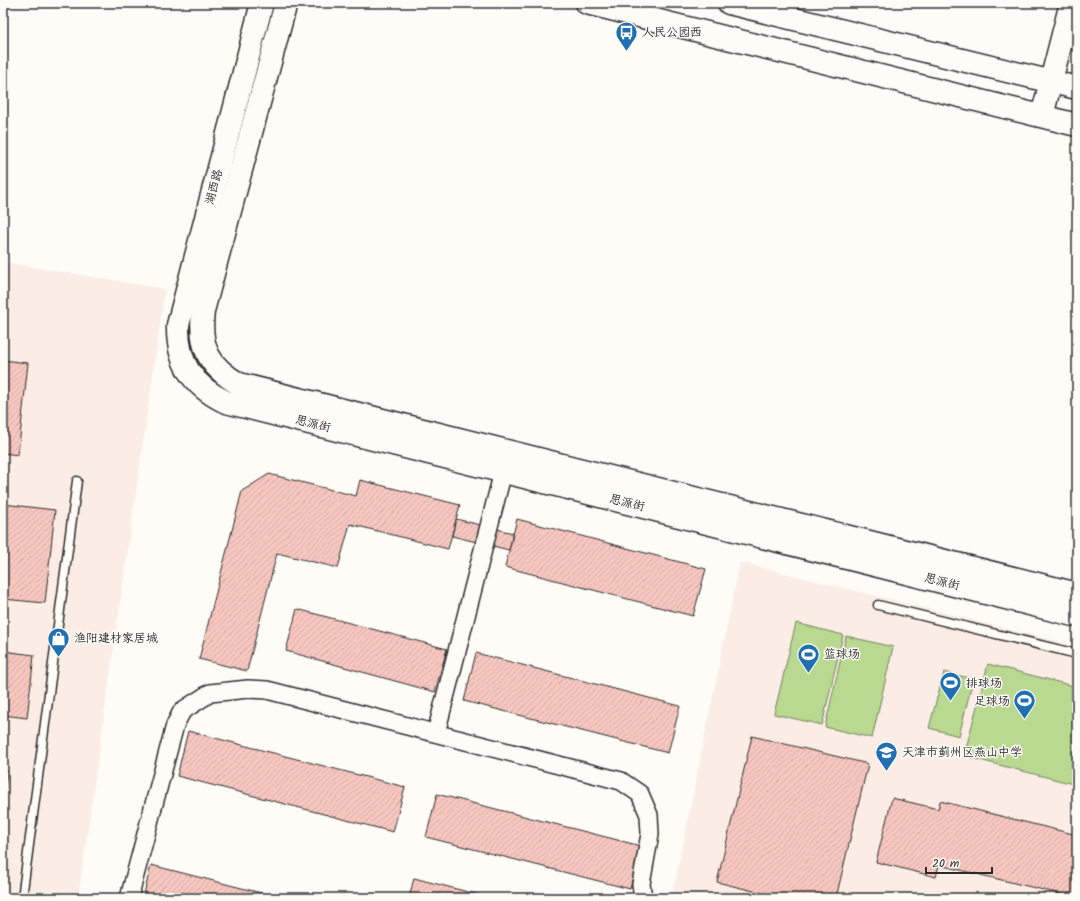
<svg xmlns="http://www.w3.org/2000/svg" width="1080" height="901" viewBox="0 0 1080 901" font-family="Kalam,'LXGW WenKai TC',sans-serif">
<style>
.built{fill:#fbece6}
.green{fill:#b9d890;stroke:#72825e}
.building{fill:url(#building-hatch);stroke:#2b2b2b}
.lines{fill:none;stroke-linecap:round;stroke-linejoin:round}
.lane-casing{stroke:#2b2b2b;stroke-width:11}
.street-casing{stroke:#2b2b2b;stroke-width:20}
.secondary-casing{stroke:#2b2b2b;stroke-width:25}
.lane{stroke:#fdfcf7;stroke-width:8}
.street{stroke:#fdfcf7;stroke-width:17}
.secondary{stroke:#fdfcf7;stroke-width:22}
.labels{text-anchor:middle;dominant-baseline:central;stroke-width:3;stroke-linejoin:round;paint-order:stroke}
.poi-label{font-size:12px;fill:#2b2b2b;stroke:#fdfcf7;text-anchor:start}
.street-label{font-size:12px;fill:#2b2b2b;stroke:#fdfcf7}
</style>
<defs>
<pattern id="building-hatch" width="6" height="6" patternUnits="userSpaceOnUse"><rect width="6" height="6" fill="#f7c7bf"/><path d="M-1 1l2-2M0 6l6-6M5 7l2-2" fill="none" stroke="#d4aba4"/></pattern>
</defs>
<rect width="100%" height="100%" fill="#fdfcf7"/>
<filter id="ink" filterUnits="userSpaceOnUse"><feTurbulence type="fractalNoise" baseFrequency=".025" numOctaves="2"/><feDisplacementMap in="SourceGraphic" scale="8" xChannelSelector="R" yChannelSelector="G"/><feConvolveMatrix kernelMatrix="1 2 1 2 8 2 1 2 1" color-interpolation-filters="sRGB"/></filter>
<g filter="url(#ink)">
<g class="built">
<polygon points="3,262 165,289 78,898 3,898"/>
<polygon points="740,562 1077,646 1077,898 672,898"/>
</g>
<g class="green">
<polygon points="796,623 843,635 822,725 774,714"/>
<polygon points="846,636 893,647 872,738 825,727"/>
<polygon points="988,664 1077,687 1077,785 964,756"/>
<polygon points="944,672 973,679 959,736 929,728"/>
</g>
<g class="building">
<polygon points="3,360 28,363 18,455 3,453"/>
<polygon points="269,474 356,496 360,480 460,505 448,549 350,524 338,568 277,553 247,671 199,659 242,491"/>
<polygon points="3,504 55,510 45,603 3,599"/>
<polygon points="456,519 513,533 509,550 452,536"/>
<polygon points="517,519 706,569 693,616 505,567"/>
<polygon points="297,609 447,649 435,692 286,651"/>
<polygon points="3,651 34,655 27,718 3,715"/>
<polygon points="476,653 680,706 668,753 464,701"/>
<polygon points="188,731 405,787 393,832 177,776"/>
<polygon points="752,736 868,764 836,898 782,898 717,882"/>
<polygon points="3,771 7,771 3,806"/>
<polygon points="437,794 641,846 630,889 426,837"/>
<polygon points="892,798 938,809 940,801 1077,835 1077,898 939,865 936,877 876,862"/>
<polygon points="151,865 281,898 143,898"/>
<polygon points="414,878 491,898 409,898"/>
</g>
<g class="lines">
<defs>
<g id="lane">
<polyline points="878,605 1077,654"/>
<polyline points="22,898 77,481"/>
</g>
<g id="street">
<polyline points="436,733 506,460"/>
<polyline points="129,898 175,725 182,711 210,693 248,689 267,690 621,781 640,794 649,815 650,834 641,884 643,898"/>
</g>
<g id="secondary">
<path d="M262,3L178,325C177,362 192,386 226,402L1077,616"/>
<path d="M286,3L203,311C199,347 208,366 239,384L1077,594"/>
<polyline points="587,3 1077,125"/>
<polyline points="729,3 1077,88"/>
<polyline points="1042,116 1071,3"/>
</g>
</defs>
<use href="#lane" class="lane-casing"/>
<use href="#street" class="street-casing"/>
<use href="#secondary" class="secondary-casing"/>
<use href="#lane" class="lane"/>
<use href="#street" class="street"/>
<use href="#secondary" class="secondary"/>
</g>
</g>
<defs>
<symbol id="bus-pin" viewBox="-11 -11 22 30"><path d="M0 17L-7.5 6A9.5 9.5 0 1 1 7.5 6Z" fill="#1f6fb2" stroke="#fdfcf7"/><path d="M-5-6H5V4H4V6H2V4H-2V6H-4V4H-5ZM-3.5-4V0h7V-4ZM-3.5 1.2v1.5H-2V1.2ZM2 1.2v1.5H3.5V1.2Z" fill="#fff"/></symbol>
<symbol id="shop-pin" viewBox="-11 -11 22 30"><path d="M0 17L-7.5 6A9.5 9.5 0 1 1 7.5 6Z" fill="#1f6fb2" stroke="#fdfcf7"/><path d="M-5-2.5h2.3a2.7 3.5 0 0 1 5.4 0H5L5.5 6h-11ZM-1.5-2.5h3a1.5 2.3 0 0 0-3 0Z" fill="#fff"/></symbol>
<symbol id="stadium-pin" viewBox="-11 -11 22 30"><path d="M0 17L-7.5 6A9.5 9.5 0 1 1 7.5 6Z" fill="#1f6fb2" stroke="#fdfcf7"/><path d="M0-5a6.5 5 0 1 0 0 10a6.5 5 0 1 0 0-10ZM-3.5-1.8h7v3.6h-7Z" fill="#fff"/></symbol>
<symbol id="school-pin" viewBox="-11 -11 22 30"><path d="M0 17L-7.5 6A9.5 9.5 0 1 1 7.5 6Z" fill="#1f6fb2" stroke="#fdfcf7"/><path d="M0-5L7-2L0 1L-7-2ZM-4 1L0 2.5L4 1V4Q0 6-4 4Z" fill="#fff"/></symbol>
</defs>
<g fill-rule="evenodd">
<use href="#bus-pin" x="614" y="20" width="25" height="34"/>
<use href="#shop-pin" x="46" y="626" width="25" height="34"/>
<use href="#stadium-pin" x="796" y="642" width="25" height="34"/>
<use href="#stadium-pin" x="938" y="670" width="25" height="34"/>
<use href="#stadium-pin" x="1012" y="688" width="25" height="34"/>
<use href="#school-pin" x="874" y="740" width="25" height="34"/>
</g>
<g class="labels">
<g class="poi-label">
<text x="642" y="32">人民公园西</text>
<text x="74" y="638">渔阳建材家居城</text>
<text x="824" y="654">篮球场</text>
<text x="966" y="683">排球场</text>
<text x="1010" y="701" text-anchor="end">足球场</text>
<text x="902" y="752">天津市蓟州区燕山中学</text>
</g>
<g class="street-label">
<text transform="translate(214 187) rotate(-75)">湖西路</text>
<text transform="translate(313 424) rotate(14)">思源街</text>
<text transform="translate(627 503) rotate(14)">思源街</text>
<text transform="translate(942 582) rotate(14)">思源街</text>
</g>
</g>
<rect width="1080" height="901" fill="none" stroke="#fdfcf7" stroke-width="16"/>
<rect x="8" y="8" width="1064" height="885" fill="none" stroke="#2b2b2b" stroke-width="1.5" filter="url(#ink)"/>
<path d="M926 867v6h66v-6" fill="none" stroke="#2b2b2b" stroke-width="2"/>
<text x="932" y="867" font-size="12" fill="#2b2b2b" stroke="#fdfcf7" stroke-width="3" paint-order="stroke">20 m</text>
</svg>
